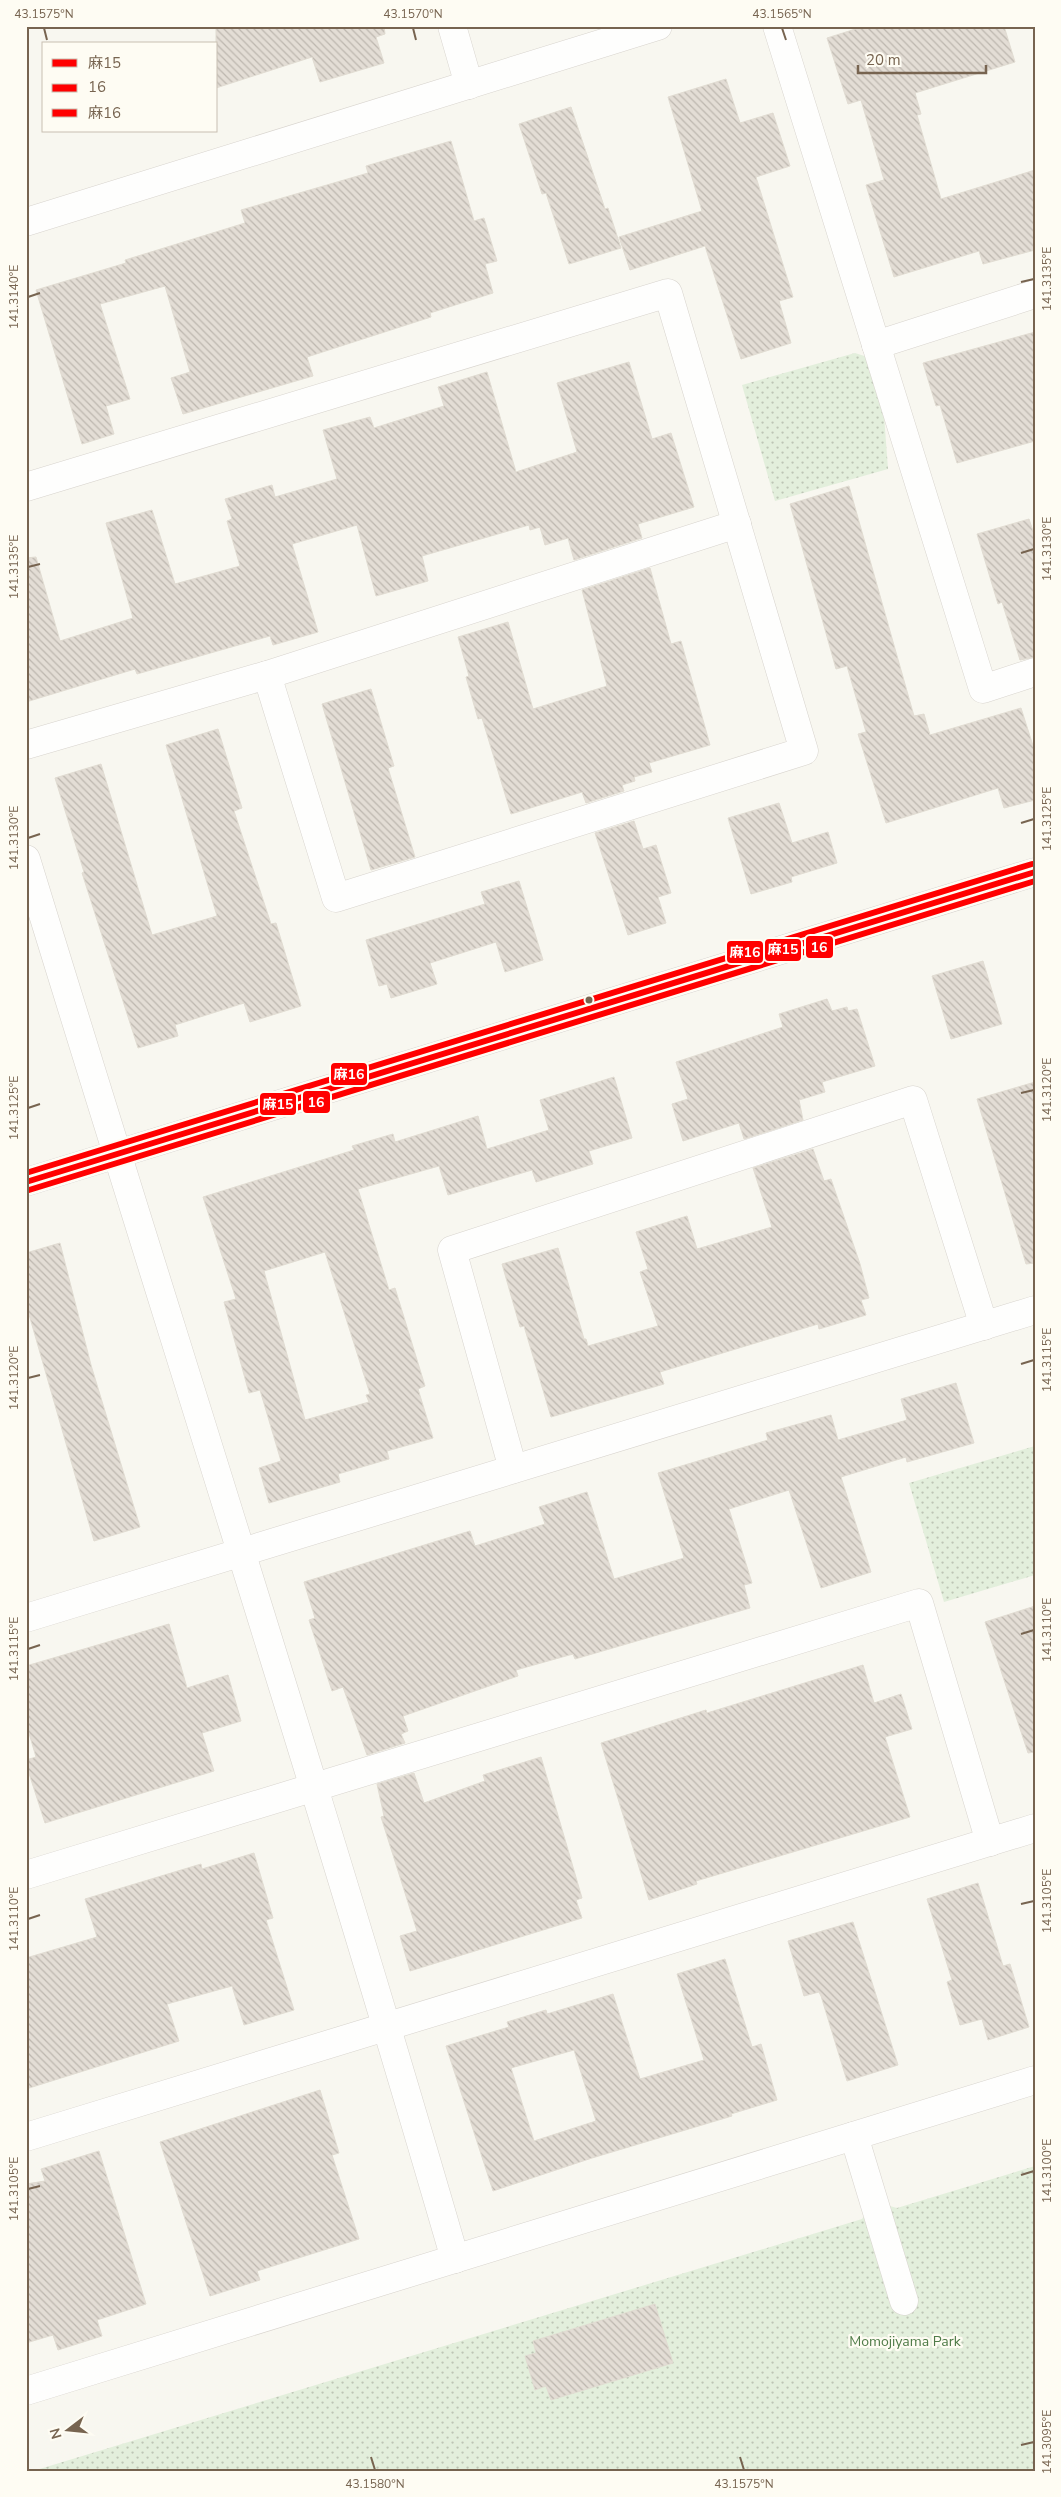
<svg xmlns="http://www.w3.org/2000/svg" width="1061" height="2497" viewBox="0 0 1061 2497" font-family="'Nunito Sans','Noto Sans JP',sans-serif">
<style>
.park{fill:url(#park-dots)}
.building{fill:url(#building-back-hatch);stroke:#e1dcd2;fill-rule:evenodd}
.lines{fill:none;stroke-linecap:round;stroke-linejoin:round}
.minor-casing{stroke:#d8d4ce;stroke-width:29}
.minor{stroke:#fefefd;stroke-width:28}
.bus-1-casing{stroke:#fefcf3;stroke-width:10}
.bus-2-casing{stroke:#fefcf3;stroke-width:10}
.bus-3-casing{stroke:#fefcf3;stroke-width:10}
.bus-1{stroke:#f00;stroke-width:6}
.bus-2{stroke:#f00;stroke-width:6}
.bus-3{stroke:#f00;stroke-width:6}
.ticks{fill:none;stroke:#776450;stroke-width:2}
.bus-dot{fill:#776450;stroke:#fefcf3;stroke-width:2}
.labels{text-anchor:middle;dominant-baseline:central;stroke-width:4.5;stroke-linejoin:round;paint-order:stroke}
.park-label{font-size:14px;fill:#4f7b48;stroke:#fefcf3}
.line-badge{stroke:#fefcf3;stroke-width:2}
.badge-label{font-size:14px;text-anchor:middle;font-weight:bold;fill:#fff}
.neatline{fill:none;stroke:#776450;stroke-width:2}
.ticks-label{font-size:12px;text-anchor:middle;fill:#776450}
</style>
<defs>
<pattern id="park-dots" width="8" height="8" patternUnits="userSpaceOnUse" patternTransform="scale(1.25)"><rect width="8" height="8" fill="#e3efdc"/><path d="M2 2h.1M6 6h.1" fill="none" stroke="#bdc5b5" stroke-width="1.8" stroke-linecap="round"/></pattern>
<pattern id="building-back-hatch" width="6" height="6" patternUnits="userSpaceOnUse" patternTransform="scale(1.25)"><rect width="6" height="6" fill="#e3ddd5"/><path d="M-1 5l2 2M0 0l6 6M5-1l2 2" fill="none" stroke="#bdb7af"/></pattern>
</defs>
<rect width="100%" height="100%" fill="#f8f7f0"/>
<g class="park">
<polygon points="855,353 880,361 888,469 775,501 742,385"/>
<polygon points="1035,1446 1035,1575 944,1602 909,1483"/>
<polygon points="1035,2166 1035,2471 33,2471 862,2219 875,2202 897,2208"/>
</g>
<g class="building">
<polygon points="216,26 384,26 385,34 376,37 384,63 320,82 312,57 216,88"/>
<polygon points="865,26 1004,26 1015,62 915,93 921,114 917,115 941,199 1035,170 1035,250 983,264 979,251 894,277 866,185 884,180 861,100 848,104 827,38"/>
<polygon points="726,79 740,123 773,113 790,166 756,177 793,297 779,301 791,343 741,359 705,246 630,270 619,237 702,211 668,97"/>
<polygon points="571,107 605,209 608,208 621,248 569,264 546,193 542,194 519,124"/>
<polygon points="451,141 474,221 484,218 497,261 485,264 493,293 430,313 431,317 307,357 313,376 183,414 171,378 190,372 165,286 100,304 130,399 106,406 114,434 82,444 36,290 126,263 125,260 245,223 241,210 368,173 366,166"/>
<polygon points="1035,332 1035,441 957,463 940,405 936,406 923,363"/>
<polygon points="629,362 652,439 671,433 694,507 638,524 642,538 574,560 568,538 545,545 540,527 530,530 529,525 422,556 428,581 376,596 357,525 292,544 318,632 273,645 270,636 137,674 135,669 26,702 26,558 36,557 60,641 133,618 106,523 152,510 175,584 240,566 227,521 232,519 225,499 272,485 275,497 337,479 323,430 370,417 374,428 444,406 438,387 487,372 516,472 577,452 557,383"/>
<polygon points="849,486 914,716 924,714 930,735 1021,708 1035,752 1035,800 1004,808 998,788 886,823 858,734 866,732 847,666 836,669 790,504"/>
<polygon points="1029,519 1035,537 1035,657 1020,660 1002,602 998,604 977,534"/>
<polygon points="650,568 671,644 681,641 710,745 649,763 652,772 634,777 635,781 622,785 624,791 586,803 582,792 511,814 482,718 478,719 466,677 469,676 458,637 508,622 533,709 607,686 582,590"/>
<polygon points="371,689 394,766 388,768 415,857 371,870 322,704"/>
<polygon points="218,729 242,808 234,811 271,924 276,923 301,1006 250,1022 244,1003 175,1025 178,1036 138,1048 82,873 84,872 55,778 101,764 152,935 217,916 166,745"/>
<polygon points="779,803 792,843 828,832 837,863 791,877 792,882 751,894 728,818"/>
<polygon points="634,821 643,849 656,845 671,893 658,897 666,923 628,935 595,833"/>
<polygon points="519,881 543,960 505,972 496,942 430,963 437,984 391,998 387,984 379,986 366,940 485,904 481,892"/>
<polygon points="983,961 1002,1024 951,1039 932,976"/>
<polygon points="827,999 832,1011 847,1007 848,1011 857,1009 875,1066 822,1082 825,1092 799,1100 803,1120 744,1139 739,1123 683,1141 672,1104 688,1099 676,1062 783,1027 779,1014"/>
<path d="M614,1077L632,1138L589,1151L593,1164L536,1182L532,1170L448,1195L439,1166L358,1189L389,1290L395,1288L425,1386L418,1389L433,1438L387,1451L389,1459L338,1474L340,1482L269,1503L259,1468L281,1461L260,1390L249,1393L224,1302L236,1299L203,1197L354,1150L352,1146L393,1134L395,1142L478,1116L487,1149L549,1130L540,1100ZM325,1252L370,1394L366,1395L369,1402L305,1420L264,1271Z"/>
<polygon points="1035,1082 1035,1263 1026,1264 977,1099"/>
<polygon points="813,1149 824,1181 831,1179 860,1264 869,1298 861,1300 866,1315 819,1329 818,1324 660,1372 664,1384 551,1417 524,1326 520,1327 502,1264 558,1248 584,1339 586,1339 588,1346 658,1326 640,1272 648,1269 636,1232 687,1216 697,1249 772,1227 753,1168"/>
<polygon points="60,1243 91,1365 140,1527 94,1541 26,1304 26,1253"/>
<polygon points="956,1383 974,1443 907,1462 906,1457 841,1477 871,1572 821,1588 789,1490 729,1509 752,1583 744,1585 750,1608 575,1659 573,1654 516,1670 518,1676 403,1716 408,1731 401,1734 405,1743 367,1755 343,1687 332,1691 309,1620 315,1618 304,1582 470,1531 475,1546 545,1524 539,1507 587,1492 614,1579 684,1558 658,1473 768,1440 766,1433 831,1415 838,1440 907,1420 901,1399"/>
<polygon points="1035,1606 1035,1752 1028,1753 985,1622"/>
<polygon points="169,1624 187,1688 228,1675 241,1721 202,1733 214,1771 45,1823 26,1764 26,1760 36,1757 26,1723 26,1666"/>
<polygon points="863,1665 874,1703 901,1694 912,1729 885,1737 910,1817 696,1881 697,1884 649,1900 601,1743 706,1710 707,1713"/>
<polygon points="541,1757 582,1898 576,1900 582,1918 410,1971 400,1936 417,1931 381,1817 384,1816 377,1784 414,1773 424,1803 485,1781 483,1775"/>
<polygon points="254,1853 273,1918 266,1920 294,2010 244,2025 232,1986 167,2004 179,2041 26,2089 26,1958 97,1937 85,1899 201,1864 202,1869"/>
<polygon points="978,1883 1003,1966 1010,1964 1029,2027 988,2040 982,2019 960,2025 947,1982 952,1980 927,1899"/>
<polygon points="853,1922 898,2065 847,2081 821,1996 819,1992 804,1996 788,1941"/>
<path d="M725,1959L752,2047L761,2044L777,2100L731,2114L732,2116L592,2158L493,2191L446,2046L509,2027L507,2022L546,2010L547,2014L613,1994L640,2079L704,2060L677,1974ZM574,2050L596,2121L534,2141L511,2068Z"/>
<polygon points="320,2090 339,2153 332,2155 359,2239 257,2271 260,2280 210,2296 160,2142"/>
<polygon points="99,2151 146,2304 97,2320 102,2336 58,2350 53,2335 26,2343 26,2184 45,2181 41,2169"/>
<polygon points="655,2304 673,2363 551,2400 546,2386 535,2390 525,2356 536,2353 533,2341"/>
</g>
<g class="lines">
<defs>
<g id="minor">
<polyline points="452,26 469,85"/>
<polyline points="777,26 983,689 1035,672"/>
<polyline points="26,222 658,26"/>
<polyline points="876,345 1035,294"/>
<polyline points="26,487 668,293 804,751 336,898 267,675"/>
<polyline points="26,745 267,675 737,524"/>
<path d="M26,859C169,1326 319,1790 455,2259"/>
<polyline points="26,1182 1035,872"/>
<polyline points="513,1469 452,1250 913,1100 984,1326"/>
<polyline points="26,1618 1035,1310"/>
<polyline points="26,1875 919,1603 990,1842"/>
<polyline points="854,2136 904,2301"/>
<polyline points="26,2137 1035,1828"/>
<polyline points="26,2391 1035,2080"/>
</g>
</defs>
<use href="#minor" class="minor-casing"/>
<use href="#minor" class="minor"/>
<defs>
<polyline id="bus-1" points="26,1182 1035,872"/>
<polyline id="bus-2" points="29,1190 1035,881"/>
<polyline id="bus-3" points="26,1173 1032,864"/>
</defs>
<use href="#bus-1" class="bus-1-casing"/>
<use href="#bus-2" class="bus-2-casing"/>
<use href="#bus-3" class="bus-3-casing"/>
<use href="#bus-1" class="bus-1"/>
<use href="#bus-2" class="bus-2"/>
<use href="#bus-3" class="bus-3"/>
</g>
<path class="ticks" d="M44,28L47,40M413,28L416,40M782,28L786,40M1021,282L1034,279M28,297L40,293M1021,553L1034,549M28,567L40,564M1021,823L1034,819M28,838L40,834M1021,1093L1034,1090M28,1108L40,1104M1021,1364L1034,1360M28,1378L40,1375M1021,1634L1034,1630M28,1649L40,1645M1021,1904L1034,1901M28,1919L40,1915M1021,2175L1034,2171M28,2189L40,2186M1021,2445L1034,2442M371,2457L375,2470M740,2457L744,2470"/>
<circle class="bus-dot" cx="589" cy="1000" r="4.5"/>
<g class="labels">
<g class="park-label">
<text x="905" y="2341">Momojiyama Park</text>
</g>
</g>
<g class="line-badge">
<rect x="805" y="935" width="29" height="24" rx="5" fill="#f00"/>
<rect x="764" y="938" width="38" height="24" rx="5" fill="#f00"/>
<rect x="726" y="940" width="38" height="24" rx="5" fill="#f00"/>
<rect x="330" y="1062" width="38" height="24" rx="5" fill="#f00"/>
<rect x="302" y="1090" width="29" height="24" rx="5" fill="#f00"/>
<rect x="259" y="1092" width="38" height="24" rx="5" fill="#f00"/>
</g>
<g class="badge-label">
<text x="819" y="952">16</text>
<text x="783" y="954">麻15</text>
<text x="745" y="957">麻16</text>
<text x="349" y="1079">麻16</text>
<text x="316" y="1107">16</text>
<text x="278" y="1109">麻15</text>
</g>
<rect width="1061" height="2497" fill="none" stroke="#fefcf3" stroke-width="55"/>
<rect x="42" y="42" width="175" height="90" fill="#fefcf3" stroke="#c8bfb2"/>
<rect x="52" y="59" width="25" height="8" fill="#ff0000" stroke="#c8bfb2"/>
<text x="88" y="68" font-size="15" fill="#776450">麻15</text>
<rect x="52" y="84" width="25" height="8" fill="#ff0000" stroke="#c8bfb2"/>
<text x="88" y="92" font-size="15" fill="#776450">16</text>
<rect x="52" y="109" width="25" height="8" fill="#ff0000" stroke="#c8bfb2"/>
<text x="88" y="118" font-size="15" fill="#776450">麻16</text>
<g transform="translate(68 2430) rotate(254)" stroke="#fefcf3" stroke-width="4" paint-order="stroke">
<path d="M0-4L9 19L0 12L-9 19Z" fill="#776450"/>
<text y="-8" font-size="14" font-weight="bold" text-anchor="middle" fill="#776450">N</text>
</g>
<path d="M858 65v8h128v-8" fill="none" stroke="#776450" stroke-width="2.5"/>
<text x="866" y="65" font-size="15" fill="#776450" stroke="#fefcf3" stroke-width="4" paint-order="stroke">20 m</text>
<rect x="28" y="28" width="1006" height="2442" class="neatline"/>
<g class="ticks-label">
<text x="44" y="18">43.1575°N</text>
<text x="413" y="18">43.1570°N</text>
<text x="782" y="18">43.1565°N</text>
<text transform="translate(1047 279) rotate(-90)" y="4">141.3135°E</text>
<text transform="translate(14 297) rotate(-90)" y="4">141.3140°E</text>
<text transform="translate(1047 549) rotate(-90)" y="4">141.3130°E</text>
<text transform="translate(14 567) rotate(-90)" y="4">141.3135°E</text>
<text transform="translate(1047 819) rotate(-90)" y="4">141.3125°E</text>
<text transform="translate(14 838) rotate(-90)" y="4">141.3130°E</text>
<text transform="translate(1047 1090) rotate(-90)" y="4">141.3120°E</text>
<text transform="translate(14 1108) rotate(-90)" y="4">141.3125°E</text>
<text transform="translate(1047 1360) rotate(-90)" y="4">141.3115°E</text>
<text transform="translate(14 1378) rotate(-90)" y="4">141.3120°E</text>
<text transform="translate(1047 1630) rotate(-90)" y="4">141.3110°E</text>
<text transform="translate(14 1649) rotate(-90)" y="4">141.3115°E</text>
<text transform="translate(1047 1901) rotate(-90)" y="4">141.3105°E</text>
<text transform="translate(14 1919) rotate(-90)" y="4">141.3110°E</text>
<text transform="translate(1047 2171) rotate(-90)" y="4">141.3100°E</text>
<text transform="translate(14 2189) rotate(-90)" y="4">141.3105°E</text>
<text transform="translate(1047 2442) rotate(-90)" y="4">141.3095°E</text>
<text x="375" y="2488">43.1580°N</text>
<text x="744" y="2488">43.1575°N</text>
</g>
</svg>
